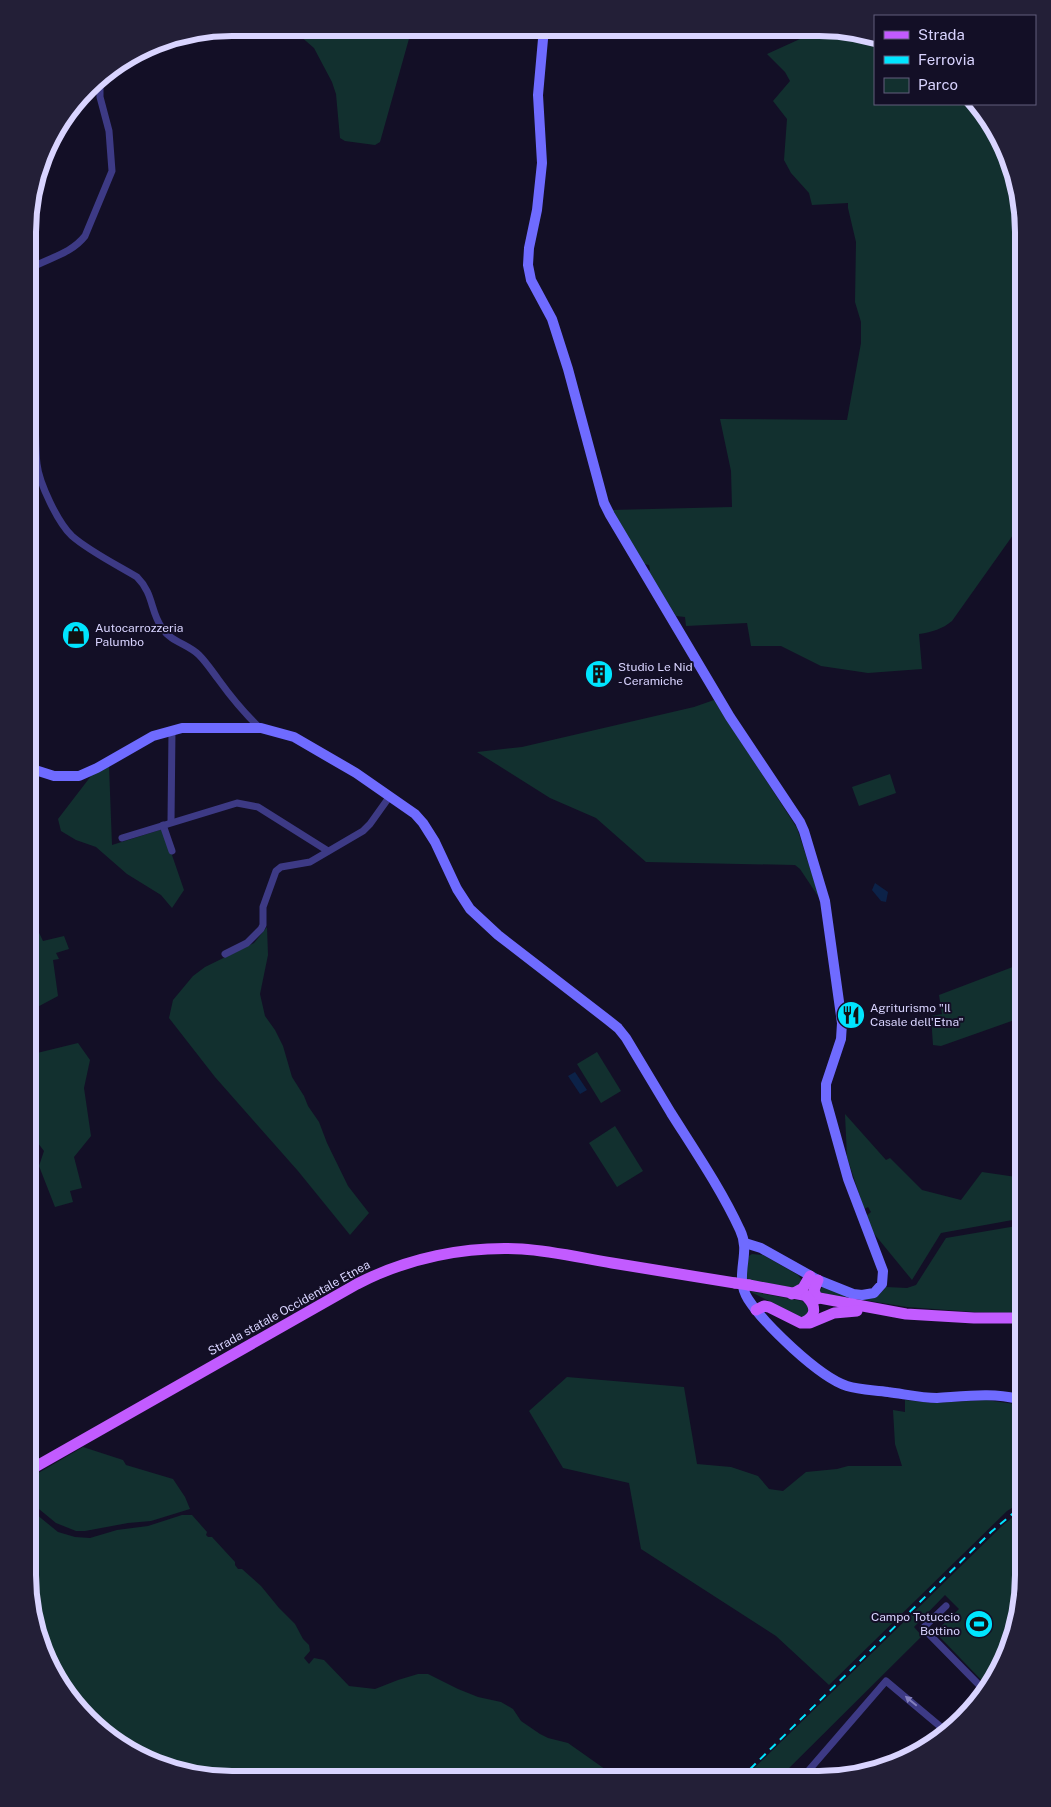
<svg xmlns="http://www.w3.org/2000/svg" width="1051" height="1807" viewBox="0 0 1051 1807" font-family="'Public Sans',sans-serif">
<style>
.green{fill:#12302f}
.water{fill:#0c2248}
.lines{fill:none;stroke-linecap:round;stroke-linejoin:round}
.street{stroke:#3d3a85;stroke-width:7}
.secondary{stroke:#6f6bff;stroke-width:10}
.primary{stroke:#c25bff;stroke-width:11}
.rail{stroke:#00e5ff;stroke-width:2;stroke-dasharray:8 6;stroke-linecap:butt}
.primary-bridge{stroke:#c25bff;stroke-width:11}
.oneway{fill:#837fbc}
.labels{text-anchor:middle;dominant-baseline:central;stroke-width:4;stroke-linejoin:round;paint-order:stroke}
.poi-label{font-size:12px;fill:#d9d4ff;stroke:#130f26;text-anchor:start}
.street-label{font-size:12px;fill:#d9d4ff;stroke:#130f26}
.rim{fill:none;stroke:#d9d4ff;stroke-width:6}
</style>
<rect width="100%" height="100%" fill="#130f26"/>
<g class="green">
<polygon points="291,28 412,28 380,142 375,145 345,141 340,138 336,94 332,82 314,48"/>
<path d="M822,29H846L875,37V104H977L981,108L1008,154L1023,232V521L952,621C942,629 933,632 919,634L922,669L868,673L821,666L781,646H751L747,623L686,626L685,617L676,616L648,571L650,570L649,565L644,564L611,510L732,507L731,471L720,419L847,420L861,343V322L855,302L856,242L848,208V203L812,205L809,193L791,173L784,160L787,119L773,101L790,81L785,72L767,54Z"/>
<polygon points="714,700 797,828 820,899 800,869 795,865 646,862 596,818 550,798 477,752 522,747 694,707"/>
<polygon points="109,766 112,845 163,829 184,890 172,908 161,895 127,874 96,847 76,840 61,831 58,819 91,776"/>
<polygon points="890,774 896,793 859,806 852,787"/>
<polygon points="28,910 43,941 64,936 69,949 56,953 59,959 53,960 58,996 28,1012"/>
<polygon points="267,927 268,955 260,994 265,1016 275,1030 283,1046 292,1077 304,1096 308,1106 319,1122 327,1143 348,1186 369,1213 350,1235 298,1171 215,1077 169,1018 173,1000 193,976 205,967 254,943"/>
<polygon points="1023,963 1023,1023 1020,1018 941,1046 933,1045 931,1016 942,1014 939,995"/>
<polygon points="28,1040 37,1053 78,1043 90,1060 84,1088 91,1136 74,1157 82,1188 70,1191 73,1202 55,1207 39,1166 44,1151 28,1130"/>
<polygon points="597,1052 621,1091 601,1103 577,1064"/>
<polygon points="845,1114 886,1160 890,1158 922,1190 961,1200 982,1172 1023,1178 1023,1218 941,1233 912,1280 871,1230 866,1216 871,1212 868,1207 864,1209 847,1157"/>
<polygon points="615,1126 643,1171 617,1187 589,1143"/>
<polygon points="1023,1225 1023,1313 974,1312 907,1307 821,1293 820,1291 820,1289 824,1287 873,1298 879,1295 886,1287 907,1288 916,1285 946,1238"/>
<polygon points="752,1254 763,1255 798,1275 801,1279 801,1283 795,1288 745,1279 749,1256"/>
<polygon points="749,1291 802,1301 810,1307 805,1319"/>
<polygon points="567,1377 684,1387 697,1464 731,1467 758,1476 769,1489 783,1491 806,1472 837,1469 848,1466 902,1466 895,1444 893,1410 905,1412 905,1400 933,1403 986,1400 1021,1405 1023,1406 1023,1501 1007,1511 829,1685 776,1636 641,1549 629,1483 563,1468 529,1411"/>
<polygon points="83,1447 123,1460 126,1465 173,1479 185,1497 190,1509 151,1521 128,1523 85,1531 76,1531 56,1523 28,1500 28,1479"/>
<polygon points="1023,1509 1023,1589 1008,1653 988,1687 935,1632 959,1609 945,1595 914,1627 922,1636 778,1779 743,1779 1003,1525"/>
<polygon points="31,1510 58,1532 75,1537 90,1538 117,1530 148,1526 182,1515 192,1515 207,1532 206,1535 208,1537 212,1537 235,1562 235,1565 238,1569 242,1569 261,1586 279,1608 295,1624 303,1639 309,1645 310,1651 304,1658 309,1664 314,1658 324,1660 349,1686 375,1689 398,1680 418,1674 428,1674 458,1689 478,1697 501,1702 513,1709 521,1721 540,1734 548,1738 568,1743 619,1779 206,1778 153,1764 107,1737 70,1699 43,1653 28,1575 28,1512"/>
</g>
<g class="water">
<polygon points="875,883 888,892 886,902 881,901 872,890"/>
<polygon points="575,1072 587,1090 580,1094 568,1076"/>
</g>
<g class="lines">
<g class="street">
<path d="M29,269C48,258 71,254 85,236L112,171L109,131L100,97V83L102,75"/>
<path d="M29,384C38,411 34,437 37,464C39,483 58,523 72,536C89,551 117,565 137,577C154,594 150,611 162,628C171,642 188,644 199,655C206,662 212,671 218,679C231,697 244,713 260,728"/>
<polyline points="171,822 172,730"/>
<polyline points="163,825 172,851"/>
<polyline points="122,838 237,803 258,807 328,851"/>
<polyline points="225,954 247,943 261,929 263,925 263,907 276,871 281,867 310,862 363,831 370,824 390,796"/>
<polyline points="946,1606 923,1628 986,1692"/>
<polyline points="948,1732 984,1691"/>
<polyline points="820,1779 809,1770 886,1681 948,1733"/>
</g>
<g class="secondary">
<polyline points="544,28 538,95 542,163 537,210 529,248 528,265 531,280 552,319 568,369 604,503 610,515 730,717 800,822 804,831 825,901 842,1023 841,1039 826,1084 826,1100 848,1179 883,1271 882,1284 874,1293 862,1295 853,1294 818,1280 761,1248 745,1243"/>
<path d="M29,768L54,776H79L97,768L153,736L182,728H261L294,737L356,773L415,814L423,823L435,842L457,889L470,909L498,935L608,1020L618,1028L626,1038C641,1063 656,1088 671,1113C695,1151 721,1189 740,1230C752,1254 733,1275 748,1299C764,1324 819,1377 847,1386C860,1390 875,1390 888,1392C904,1394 921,1398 937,1398C967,1396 994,1392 1023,1400"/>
</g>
<g class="primary">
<polyline points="749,1285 906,1314 974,1318 1023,1318"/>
<polyline points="792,1294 803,1288 810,1276"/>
<polyline points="817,1299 814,1290 818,1280"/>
<polyline points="756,1310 764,1306 769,1307 801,1323 810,1323 834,1313 857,1311"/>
<path d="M804,1322C817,1316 816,1306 807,1297"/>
<path d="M28,1471L357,1284C407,1258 465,1246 522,1249C552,1251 582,1258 612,1263C653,1270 694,1276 735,1283"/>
</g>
<polyline class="rail" points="740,1779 991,1532 1023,1505"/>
<polyline class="primary-bridge" points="735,1283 749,1285"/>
</g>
<defs><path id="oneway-solid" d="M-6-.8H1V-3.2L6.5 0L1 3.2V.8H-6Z" transform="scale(1.25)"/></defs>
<use class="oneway" href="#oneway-solid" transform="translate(911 1701) rotate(-140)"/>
<defs>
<symbol id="shop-disc" viewBox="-11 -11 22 22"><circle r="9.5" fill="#00e5ff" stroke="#130f26"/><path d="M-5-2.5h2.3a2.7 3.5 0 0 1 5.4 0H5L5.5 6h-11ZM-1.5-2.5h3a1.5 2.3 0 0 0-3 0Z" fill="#111"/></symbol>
<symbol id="building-disc" viewBox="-11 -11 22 22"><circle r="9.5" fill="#00e5ff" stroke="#130f26"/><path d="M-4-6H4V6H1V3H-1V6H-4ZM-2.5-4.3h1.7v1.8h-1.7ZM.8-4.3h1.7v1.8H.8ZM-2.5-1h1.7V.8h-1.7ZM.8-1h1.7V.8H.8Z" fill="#111"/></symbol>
<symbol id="restaurant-disc" viewBox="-11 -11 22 22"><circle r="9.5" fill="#00e5ff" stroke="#130f26"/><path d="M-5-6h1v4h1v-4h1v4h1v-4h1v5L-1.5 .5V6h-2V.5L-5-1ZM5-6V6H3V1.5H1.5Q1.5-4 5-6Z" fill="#111"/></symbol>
<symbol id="stadium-disc" viewBox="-11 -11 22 22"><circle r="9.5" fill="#00e5ff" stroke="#130f26"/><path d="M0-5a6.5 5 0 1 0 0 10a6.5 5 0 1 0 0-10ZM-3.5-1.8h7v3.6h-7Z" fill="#111"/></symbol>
</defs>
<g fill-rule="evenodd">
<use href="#shop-disc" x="60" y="619" width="32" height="32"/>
<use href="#building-disc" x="583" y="658" width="32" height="32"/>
<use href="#restaurant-disc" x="835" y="999" width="32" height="32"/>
<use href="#stadium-disc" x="963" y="1608" width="32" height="32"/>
</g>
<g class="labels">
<g class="poi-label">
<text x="95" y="628">Autocarrozzeria<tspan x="95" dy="14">Palumbo</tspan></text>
<text x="618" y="667">Studio Le Nid<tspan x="618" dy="14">- Ceramiche</tspan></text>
<text x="870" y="1008">Agriturismo "Il<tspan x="870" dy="14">Casale dell'Etna"</tspan></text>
<text x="960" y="1617" text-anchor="end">Campo Totuccio<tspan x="960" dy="14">Bottino</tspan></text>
</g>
<g class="street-label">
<text transform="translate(289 1308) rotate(-29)">Strada statale Occidentale Etnea</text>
</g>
</g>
<path d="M0 0H1051V1807H0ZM232 36H819A196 196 0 0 1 1015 232V1575A196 196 0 0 1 819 1771H232A196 196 0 0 1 36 1575V232A196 196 0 0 1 232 36Z" fill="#231f37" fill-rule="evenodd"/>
<path class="rim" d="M232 36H819A196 196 0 0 1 1015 232V1575A196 196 0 0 1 819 1771H232A196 196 0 0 1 36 1575V232A196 196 0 0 1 232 36Z"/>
<rect x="874" y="15" width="162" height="90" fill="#130f26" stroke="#625e7d"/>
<rect x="884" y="31" width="25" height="8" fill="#c25bff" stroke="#625e7d"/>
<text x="918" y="40" font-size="15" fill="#d9d4ff">Strada</text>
<rect x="884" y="56" width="25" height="8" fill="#00e5ff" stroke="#625e7d"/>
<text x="918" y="65" font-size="15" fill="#d9d4ff">Ferrovia</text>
<rect x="884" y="78" width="25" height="15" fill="#12302f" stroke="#625e7d"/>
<text x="918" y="90" font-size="15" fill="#d9d4ff">Parco</text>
</svg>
